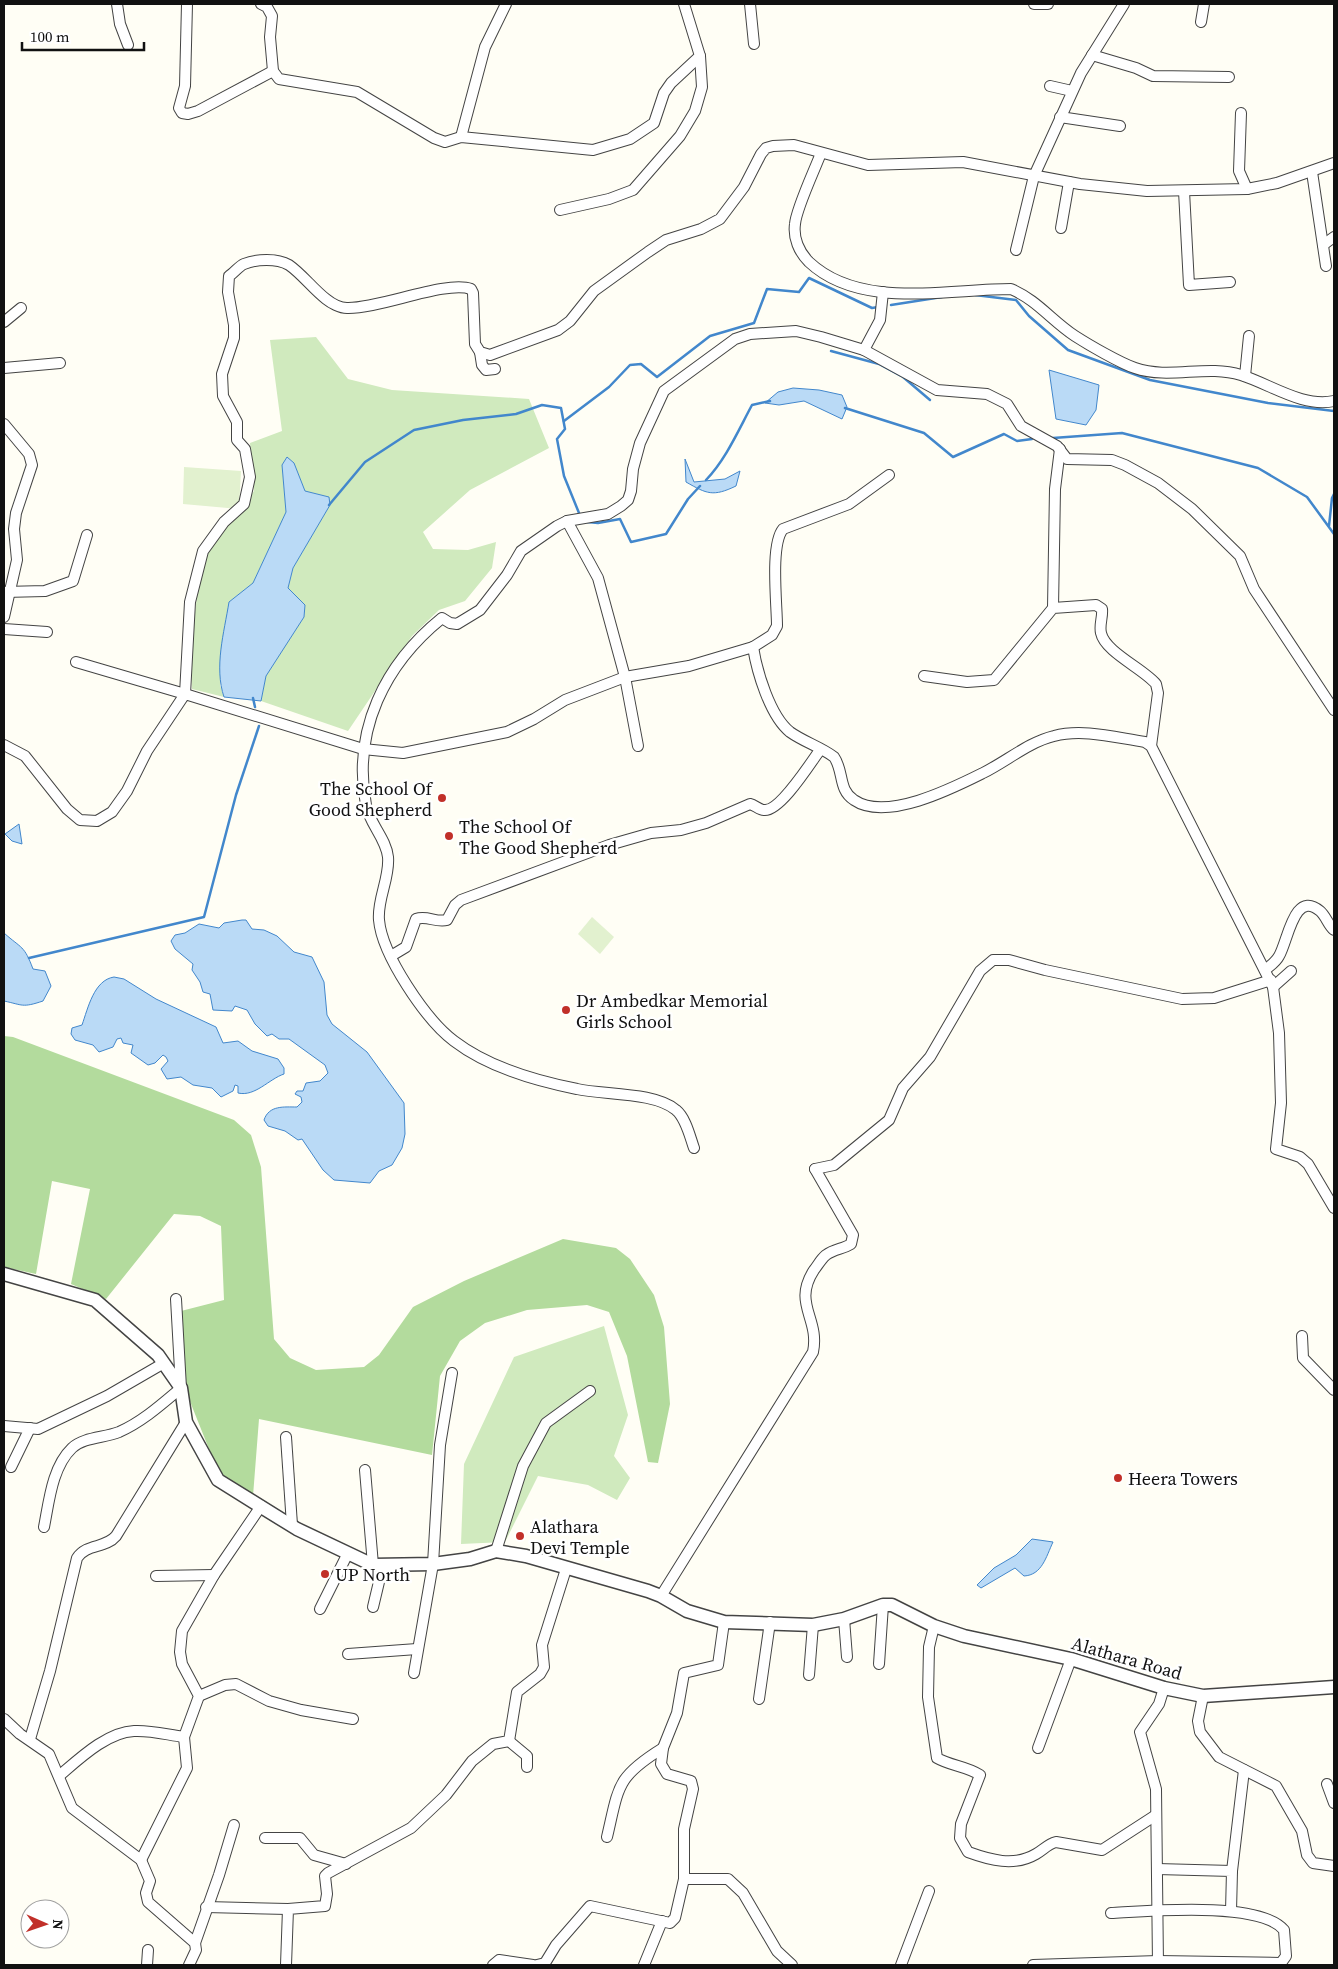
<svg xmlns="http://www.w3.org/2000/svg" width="1338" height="1969" viewBox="0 0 1338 1969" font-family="'Source Serif 4',serif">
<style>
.green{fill:#d0eabe}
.forest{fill:#b3db9d}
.pitch{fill:#e2f1cf}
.water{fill:#badaf6;stroke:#4287cc}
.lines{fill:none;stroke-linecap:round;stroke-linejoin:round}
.stream{stroke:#4287cc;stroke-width:2.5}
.minor-casing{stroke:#444;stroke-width:12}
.tertiary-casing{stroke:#444;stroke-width:15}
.minor{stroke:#fff;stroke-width:10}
.tertiary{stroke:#fff;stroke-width:12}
.poi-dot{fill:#c13029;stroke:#fff;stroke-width:2}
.labels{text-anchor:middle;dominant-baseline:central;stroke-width:5;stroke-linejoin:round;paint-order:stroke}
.poi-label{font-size:18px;fill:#111;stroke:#fff;text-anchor:start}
.street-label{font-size:18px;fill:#111;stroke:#fff}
</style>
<rect width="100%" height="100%" fill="#fffef5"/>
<g class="green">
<path d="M316,337L348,379L392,390L529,399L549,448L470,490L423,532L433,549L468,550L496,542L492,568L465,601L439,610L412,636L348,731L261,701L266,676L304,617L305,605L288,588L293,568L330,505L329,497L305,491L294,463L287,457L282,465L286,512L253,583L229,602L220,685L224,697L192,689C190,658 195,579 208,553C217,535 241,509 254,491L250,443L282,431L270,340Z"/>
<polygon points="604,1326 628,1415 614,1456 630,1478 617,1500 588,1485 538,1476 505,1542 461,1544 464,1464 514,1357"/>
</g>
<polygon class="forest" points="4,1036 13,1037 234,1120 251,1135 261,1167 274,1339 290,1358 316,1370 364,1367 379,1355 413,1307 464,1281 563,1239 616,1248 630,1259 654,1295 664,1327 670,1404 658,1463 648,1462 627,1356 609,1312 587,1305 527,1310 485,1323 460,1341 440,1376 432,1455 259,1419 253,1496 235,1487 217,1469 193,1409 183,1383 181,1311 224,1300 221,1226 200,1216 174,1214 106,1299 71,1284 90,1189 52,1181 36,1274 4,1267"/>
<g class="pitch">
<polygon points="184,467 241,471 239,509 183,504"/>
<polygon points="592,917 614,937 600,954 578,934"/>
</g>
<g class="water">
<polygon points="1049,370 1099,385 1096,410 1086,425 1056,419"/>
<polygon points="793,388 819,390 842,395 847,407 842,419 804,401 779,405 765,403 778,392"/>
<path d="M287,457L294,463L305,491L329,497L330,505L293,568L288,588L305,605L304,617L266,676L261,701L224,697C214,667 224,633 229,602L253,583L286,512L282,465Z"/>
<path d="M685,459L694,482L725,479L740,471L736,486C713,497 707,494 686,482Z"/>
<polygon points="19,824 22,844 12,841 5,834"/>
<path d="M242,920H246L252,929L264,930L277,936L294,952L312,957L324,982L327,1015L332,1024L367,1052L404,1103L405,1134L402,1148L392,1165L379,1171L370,1183L334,1180L323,1170L302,1139L298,1140L285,1131L268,1126L264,1120C269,1105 284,1107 297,1107L302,1102L301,1097L295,1094L297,1091H303L306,1083L320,1081L328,1073L325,1065L289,1039H279L272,1034L267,1036L255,1024L247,1010L235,1006L232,1011L213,1010L210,994L203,992L200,982L192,970L193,964L175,949L171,941L175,935L185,933L199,924L219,928L224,923Z"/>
<path d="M4,933C22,949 24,945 33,969L45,971L51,986L43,1001C22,1008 23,1005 4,1001Z"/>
<path d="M114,977L124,979L156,999L216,1027L223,1043L238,1041L252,1051L278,1059L284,1068V1074C269,1079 255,1097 238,1093V1086L235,1085L233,1091L221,1097L212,1088L193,1085L181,1077L167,1079L161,1069L168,1061L166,1057L163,1055L155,1063L148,1065L131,1053L133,1045L123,1043L121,1038L117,1039L113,1047L99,1052L93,1045L75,1040L71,1034L72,1028L82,1025C88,1008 94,980 114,977Z"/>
<path d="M1032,1539L1053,1542C1046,1557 1042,1575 1024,1576L1015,1568L981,1588L977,1585L994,1568L1016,1555Z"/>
</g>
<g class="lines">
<g class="stream">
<polyline points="975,295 1016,300 1029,316 1068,350 1150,380 1268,403 1334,411"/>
<polyline points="891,305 942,297"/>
<polyline points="831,351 879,364 903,377 930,400"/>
<polyline points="845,408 924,433 953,457 1004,434 1017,441 1032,439"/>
<polyline points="564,421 609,387 630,365 641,364 657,377 710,336 754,323 767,289 799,292 809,278 872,308 878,307"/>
<polyline points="1053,438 1122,433 1258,468 1307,497 1334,534"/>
<path d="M706,480C726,459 738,431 752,405L770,401"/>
<polyline points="329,505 365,462 414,430 463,420 516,414 542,405 561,408 565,429 557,439 564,476 579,513"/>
<polyline points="587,522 598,523 620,519 631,542 666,534 688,499 700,486"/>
<polyline points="1329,526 1332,498 1334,494"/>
<polyline points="253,698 255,707"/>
<polyline points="29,958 204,917 236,795 259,726"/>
</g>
<defs>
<g id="minor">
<polyline points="117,4 120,24 128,45"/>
<polyline points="187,4 185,86 179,108 182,113 188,114 198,111 273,71"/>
<polyline points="261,4 267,7 272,16 270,37 273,71 279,79 357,92 434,138 445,142 461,137 593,150 630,139 654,123 664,93 671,83 700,56 684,4"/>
<polyline points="750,4 754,44"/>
<polyline points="1034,4 1048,4"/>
<polyline points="1201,22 1204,4"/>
<polyline points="1092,55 1136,68 1153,76 1229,77"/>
<polyline points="1050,86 1072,91"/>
<polyline points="1241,113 1239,171 1247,189"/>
<polyline points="1060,117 1120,126"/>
<polyline points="461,137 485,47 506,4"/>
<path d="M821,153C815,169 796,209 795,224C793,238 799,252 809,262C860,310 947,289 1011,289C1037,300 1052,321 1075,336C1089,345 1120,363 1135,368C1170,380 1206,364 1241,375C1270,384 1303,408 1334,401"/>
<polyline points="1312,172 1326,266"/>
<polyline points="1184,191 1189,285 1230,282"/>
<polyline points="560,210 609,199 633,190 680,136 695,111 702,87 700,56"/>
<polyline points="1061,228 1069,182"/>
<polyline points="1323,245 1334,237"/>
<polyline points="1016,250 1034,176 1081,73 1124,4"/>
<polyline points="4,322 21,308"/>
<polyline points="864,350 880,320 883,292"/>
<polyline points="480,352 482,365 486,370 495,369"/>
<polyline points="4,368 60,363"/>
<polyline points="1245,376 1249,336"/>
<polyline points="4,424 29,454 32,465 16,513 14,529 17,560 4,617"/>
<polyline points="567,521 598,578 625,677 638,746"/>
<polyline points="4,592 45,591 73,581 87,535"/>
<polyline points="1053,608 1055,489 1060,449"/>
<polyline points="4,629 47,632"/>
<path d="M753,647L772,635L777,626C777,604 770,545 783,529L849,504L889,475"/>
<path d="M76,662L185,694L190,602L203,551L224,522L244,504L250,477L245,449L237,440V422L223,396L222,374L234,338V325L228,292L229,276C234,273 239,266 244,264C256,259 277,258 289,265C302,274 313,289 326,299C331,303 340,308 347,308C379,309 446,280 471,289L473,293L475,344L480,352L490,355L558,330L570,321L594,291L648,252L666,240L701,229L720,219L744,187L761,154L766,148L773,146L794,145L868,165L963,162L1080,184L1147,191L1247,189L1277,183L1334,163"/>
<path d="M924,676L967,682L994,680L1053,608L1096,605L1102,609C1103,617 1099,625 1101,633C1105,652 1144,669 1156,684L1158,693L1151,746"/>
<path d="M4,745L25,756L67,809L80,820L97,821L112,812L127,791L147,751L185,694L363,749L403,753L507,732L534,719L565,700L625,677L689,666L753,647C757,672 770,716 790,732C804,742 821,747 834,757C844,771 838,790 854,800C886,822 953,788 983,773C1007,761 1029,742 1054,736C1083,728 1117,738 1145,742L1151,746L1273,987L1279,1033L1281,1103L1276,1149L1300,1157L1308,1164L1334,1208"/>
<path d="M391,956L406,947L416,919C427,915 436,923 447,920L455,905L461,900L609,845L651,833L681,830L706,823L750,804C755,805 759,810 764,810C780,812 811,762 820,750"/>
<path d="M1265,970C1271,965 1276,962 1279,956C1288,941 1294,889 1320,911C1326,916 1328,925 1334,930"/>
<polyline points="1273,987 1291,971"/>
<path d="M694,1148C690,1137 686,1118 676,1110C655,1092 604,1095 577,1089C536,1081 488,1067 454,1041C426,1020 382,955 379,920C377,899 390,878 388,857C386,838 369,823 366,805C352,730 385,664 442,618L450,623L457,624L480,610L507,575L521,551L557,526L567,521L608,514L621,506L628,500L631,491L633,469L640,443L664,391L735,339L750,334L796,331L821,337L864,350L937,390L987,394L1007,404L1021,426L1057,446L1067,459L1112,460L1125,465L1158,483L1192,509L1240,556L1254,589L1334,710"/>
<polyline points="815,1169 834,1165 889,1120 903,1088 930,1057 980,971 993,960 1009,960 1045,970 1182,999 1214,998 1271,980"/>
<polyline points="1302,1336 1303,1358 1334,1390"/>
<polyline points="4,1426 38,1429 107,1396 164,1363"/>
<polyline points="286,1437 292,1525"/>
<polyline points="11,1467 30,1428"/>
<polyline points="365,1470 373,1565"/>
<path d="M44,1527C49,1502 52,1467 72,1448C84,1437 104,1438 119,1432C142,1422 162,1404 181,1388L176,1299"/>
<polyline points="496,1551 523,1466 546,1423 590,1391"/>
<polyline points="156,1576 214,1575"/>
<path d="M661,1596L813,1352C820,1318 792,1304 814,1270C818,1265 821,1259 826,1255C834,1249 843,1249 851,1244L853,1235L815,1169"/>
<polyline points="373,1607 383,1565"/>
<polyline points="320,1609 348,1553"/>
<polyline points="844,1619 847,1657"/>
<polyline points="724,1622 718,1665 684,1673 677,1713 663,1748 661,1764 667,1774 691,1781 693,1789 684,1829 684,1879 728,1879 743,1893 777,1951 792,1965"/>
<path d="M934,1626L929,1647L928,1697L937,1758C951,1766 966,1766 980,1775L961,1824L960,1838L968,1852C990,1860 1014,1867 1036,1854C1043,1850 1048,1844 1056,1842L1102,1850L1156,1815"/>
<polyline points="348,1654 417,1649"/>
<polyline points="879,1664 883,1605"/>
<polyline points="414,1673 433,1564 440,1445 452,1373"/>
<polyline points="809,1675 813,1625"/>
<polyline points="199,1696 225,1685 236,1684 269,1701 301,1710 353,1719"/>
<polyline points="1203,1696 1198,1721 1200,1732 1219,1757 1276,1786 1302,1831 1307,1855 1313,1863 1334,1866"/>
<polyline points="759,1699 770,1622"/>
<polyline points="4,1719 20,1734 49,1754 72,1808 141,1860 150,1881 146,1893 148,1902 195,1943 196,1950 189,1965"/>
<path d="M30,1739L50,1671L77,1558C87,1543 105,1549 116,1536L186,1422"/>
<polyline points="509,1741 527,1756 527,1767"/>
<polyline points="1038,1748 1071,1659"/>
<path d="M59,1776C79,1759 107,1732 134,1731C151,1730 168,1735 184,1737L199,1696L182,1664L180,1652L182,1631L214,1575L261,1506"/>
<polyline points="1327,1784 1334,1803"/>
<path d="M607,1837C619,1786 616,1777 663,1748"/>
<polyline points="265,1838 300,1838 314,1855 346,1864"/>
<polyline points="141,1860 187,1768 184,1737"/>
<polyline points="1157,1869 1232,1871 1231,1911"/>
<polyline points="1232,1871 1244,1770"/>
<polyline points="206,1907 288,1909"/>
<polyline points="195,1943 219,1875 234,1825"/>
<polyline points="147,1965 148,1950"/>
<polyline points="286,1965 288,1909 325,1906 327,1894 325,1876 328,1873 411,1828 446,1795 472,1761 493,1744 509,1741 517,1692 540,1674 544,1667 542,1645 566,1569"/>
<polyline points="493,1965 499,1960 533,1965"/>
<polyline points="537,1965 545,1963 556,1945 590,1906 670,1923 675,1918 684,1879"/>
<polyline points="644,1965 662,1921"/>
<polyline points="901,1965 929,1891"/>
<path d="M1033,1965L1158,1961L1281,1963L1286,1956L1284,1930C1260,1901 1149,1911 1111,1913"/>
<polyline points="1158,1965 1156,1789 1140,1732 1159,1704 1164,1688"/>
</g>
<polyline id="tertiary" points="4,1274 95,1300 158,1355 181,1388 186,1422 218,1480 297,1529 373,1565 433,1564 470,1559 496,1551 526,1556 648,1591 661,1596 687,1611 724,1622 813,1625 844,1619 883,1605 892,1605 934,1626 964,1636 1071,1659 1164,1688 1203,1696 1334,1687"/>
</defs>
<use href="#minor" class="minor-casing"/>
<use href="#tertiary" class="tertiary-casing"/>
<use href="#minor" class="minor"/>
<use href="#tertiary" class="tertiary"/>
</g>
<g class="poi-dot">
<circle cx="442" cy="798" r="5"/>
<circle cx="449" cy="836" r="5"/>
<circle cx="566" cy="1010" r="5"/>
<circle cx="1118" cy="1478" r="5"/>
<circle cx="520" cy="1536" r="5"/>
<circle cx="325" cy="1574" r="5"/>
</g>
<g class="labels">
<g class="poi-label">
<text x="432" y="788" text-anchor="end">The School Of<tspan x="432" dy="21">Good Shepherd</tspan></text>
<text x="459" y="826">The School Of<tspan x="459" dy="21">The Good Shepherd</tspan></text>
<text x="576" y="1000">Dr Ambedkar Memorial<tspan x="576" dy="21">Girls School</tspan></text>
<text x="1128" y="1478">Heera Towers</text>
<text x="530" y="1526">Alathara<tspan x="530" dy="21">Devi Temple</tspan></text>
<text x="335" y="1574">UP North</text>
</g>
<g class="street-label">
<text transform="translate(1127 1658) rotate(16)">Alathara Road</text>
</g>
</g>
<rect width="1338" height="1969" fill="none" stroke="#111111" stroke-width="10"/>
<g transform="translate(45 1924) rotate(92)"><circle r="24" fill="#ffffff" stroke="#a0a0a0"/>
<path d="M0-4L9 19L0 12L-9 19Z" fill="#c13029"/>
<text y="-8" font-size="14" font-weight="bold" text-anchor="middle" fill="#111111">N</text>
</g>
<path d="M22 42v8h122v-8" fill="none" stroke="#111111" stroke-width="2.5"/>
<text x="30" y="42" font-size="15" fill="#111111" stroke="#ffffff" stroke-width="4" paint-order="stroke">100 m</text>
</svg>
